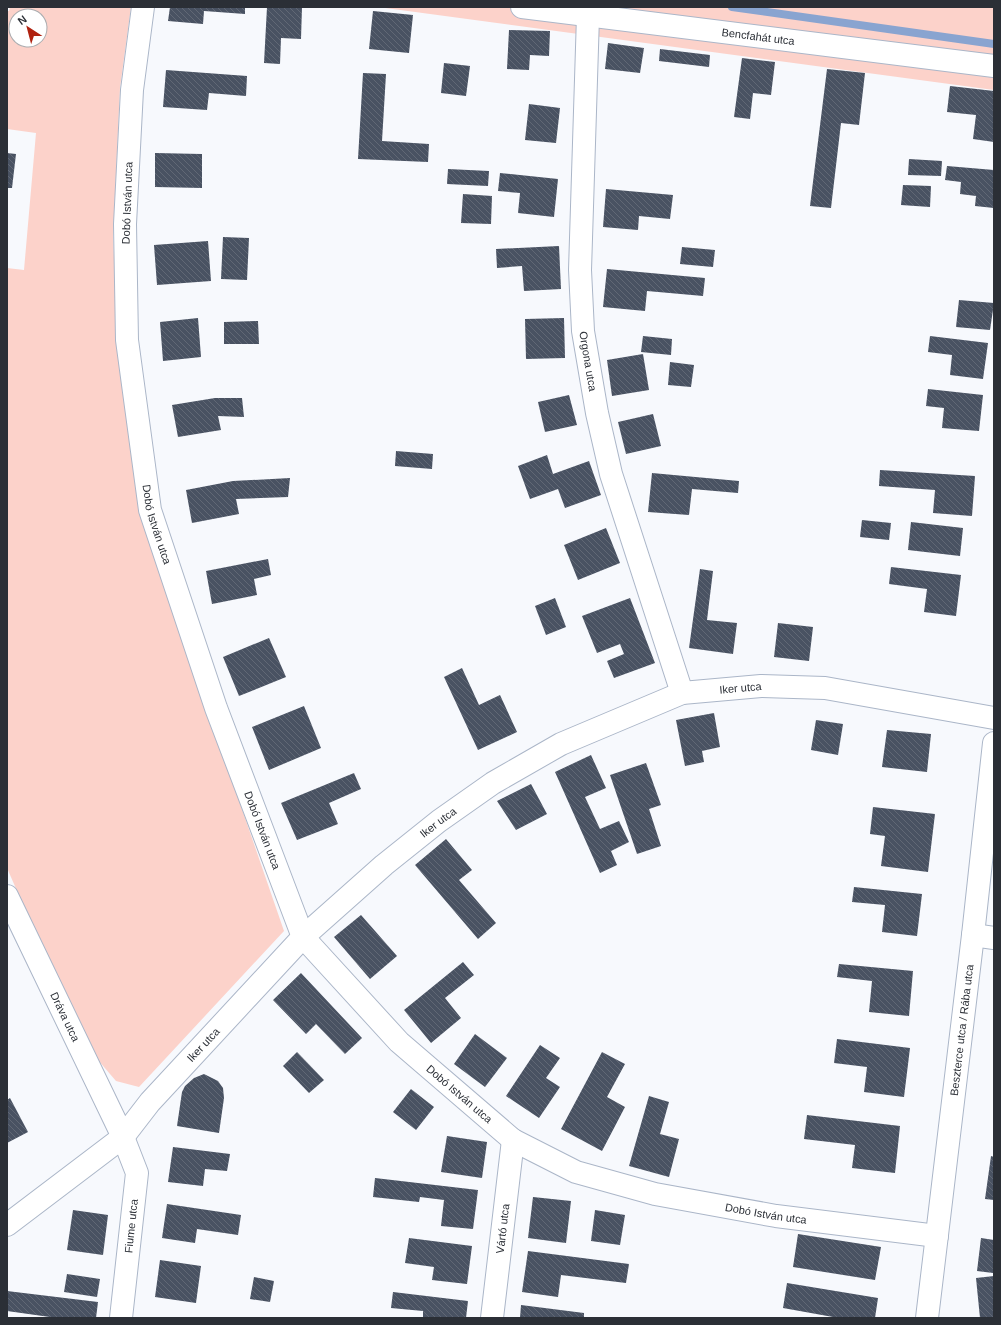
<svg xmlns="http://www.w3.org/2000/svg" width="1001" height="1325" viewBox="0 0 1001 1325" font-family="Arial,sans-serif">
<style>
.green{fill:#fcd2ca;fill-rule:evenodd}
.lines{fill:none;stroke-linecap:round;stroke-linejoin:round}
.stream{stroke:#89a4d0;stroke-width:8}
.building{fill:url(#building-back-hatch)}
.minor-casing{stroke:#abb6c8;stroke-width:24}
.tertiary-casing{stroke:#abb6c8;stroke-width:24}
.minor{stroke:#fff;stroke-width:22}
.tertiary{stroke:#fff;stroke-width:22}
.labels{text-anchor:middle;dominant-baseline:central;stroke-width:4;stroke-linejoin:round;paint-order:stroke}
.street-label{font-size:11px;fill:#2b2f36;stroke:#fff}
</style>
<defs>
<pattern id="building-back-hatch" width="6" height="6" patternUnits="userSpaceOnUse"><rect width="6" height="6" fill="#495262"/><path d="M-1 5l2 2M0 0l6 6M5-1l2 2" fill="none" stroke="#616875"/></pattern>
</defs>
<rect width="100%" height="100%" fill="#f7f9fd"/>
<g class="green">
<path d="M10,7H131L120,88L113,236L118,342L139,510L284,931L139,1087L116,1081L92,1053L63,996L7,868V268L24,270L36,133L7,129V11H9ZM16,16H40V40H16Z"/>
<polygon points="378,7 994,7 994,90"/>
</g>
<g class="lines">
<polyline class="stream" points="732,7 994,44"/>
</g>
<g class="building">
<polygon points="170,7 245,7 245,14 204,11 203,24 168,21"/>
<polygon points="267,7 302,7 301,39 281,38 280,64 264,63"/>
<polygon points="373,11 413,15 409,53 369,49"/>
<polygon points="509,30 550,31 549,56 530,55 529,70 507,69"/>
<polygon points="608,43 644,48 640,73 605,69"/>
<polygon points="660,49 710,55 709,67 659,61"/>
<polygon points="742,58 775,62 771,95 753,93 750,119 734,117"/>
<polygon points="444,63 470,66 466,96 441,93"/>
<polygon points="827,69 865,73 859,125 841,123 831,208 810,206"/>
<polygon points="166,70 247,76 246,96 209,93 207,110 163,107"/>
<polygon points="363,73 386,74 382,141 429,144 428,162 358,159"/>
<polygon points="950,86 994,91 994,142 973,139 976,115 947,112"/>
<polygon points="529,104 560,108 556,143 525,140"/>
<polygon points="7,153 16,154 12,188 7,188"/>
<polygon points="155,153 202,154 202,188 155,187"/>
<polygon points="909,159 942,161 941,176 908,175"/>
<polygon points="947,166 994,170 994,208 975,206 976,196 960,194 961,182 945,180"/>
<polygon points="448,169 489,171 488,186 447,184"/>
<polygon points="500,173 558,179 554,217 518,213 520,193 498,191"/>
<polygon points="903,185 931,186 930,207 901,205"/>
<polygon points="606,189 673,195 670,219 639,216 638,230 603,227"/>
<polygon points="463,194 492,196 491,224 461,223"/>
<polygon points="223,237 249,238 247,280 221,279"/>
<polygon points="208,241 211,281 157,285 154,245"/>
<polygon points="559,246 561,289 524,291 522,266 497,268 496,249"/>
<polygon points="682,247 715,250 713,267 680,264"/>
<polygon points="607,269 705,278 703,296 647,291 645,311 603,307"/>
<polygon points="959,300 994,303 990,330 956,327"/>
<polygon points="198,318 201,357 163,361 160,322"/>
<polygon points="564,318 565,358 526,359 525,319"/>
<polygon points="258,321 259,344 224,344 224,322"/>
<polygon points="643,336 672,339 671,355 641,352"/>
<polygon points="930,336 988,343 983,379 950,375 952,355 928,352"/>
<polygon points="643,354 649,390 612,396 607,360"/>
<polygon points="670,362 694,365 691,387 668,385"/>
<polygon points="928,389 983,395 979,431 942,428 944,408 926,406"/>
<polygon points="569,395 577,425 545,432 538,402"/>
<polygon points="215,398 242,398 244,417 218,416 221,430 178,437 172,405"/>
<polygon points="653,414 661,446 626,454 618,422"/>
<polygon points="396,451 433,454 432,469 395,466"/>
<polygon points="547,455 553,474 589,461 601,495 565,508 558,489 530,499 518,466"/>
<polygon points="880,470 975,476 972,516 933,513 935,490 879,486"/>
<polygon points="652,473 739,481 738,493 692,489 689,515 648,512"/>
<polygon points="290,478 288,497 236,499 239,514 192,523 186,490 233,481"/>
<polygon points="862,520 891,523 889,540 860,537"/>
<polygon points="911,522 963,528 960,556 908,550"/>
<polygon points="606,528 620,563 578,580 564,545"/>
<polygon points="268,559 271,575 254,579 257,595 212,604 206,571"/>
<polygon points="891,567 961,575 956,616 924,612 927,589 889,584"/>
<polygon points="700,569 713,571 707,620 737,623 733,654 689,648"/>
<polygon points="555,598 566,627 546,635 535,606"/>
<polygon points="630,598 655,663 614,678 607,661 624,654 620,644 597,653 582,616"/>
<polygon points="778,623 813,627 809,661 774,657"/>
<polygon points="269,638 286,677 239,696 223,657"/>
<polygon points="462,668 479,705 500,695 517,732 478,750 444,677"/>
<polygon points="304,706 321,748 269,770 252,727"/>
<polygon points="714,713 720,747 702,751 704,762 685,766 676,720"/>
<polygon points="816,720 843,724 838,755 811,750"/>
<polygon points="887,730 931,734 927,772 882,767"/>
<polygon points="591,755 606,788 585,797 600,829 619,821 629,842 611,851 617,865 600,873 555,772"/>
<polygon points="646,763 661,805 649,809 661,846 637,854 610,775"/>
<polygon points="354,773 361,789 329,803 338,824 297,840 281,803"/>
<polygon points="531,784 547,814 516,830 497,801"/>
<polygon points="873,807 935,814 928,872 881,866 885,836 870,834"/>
<polygon points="446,839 472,870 459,880 496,923 478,939 415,865"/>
<polygon points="854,887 922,894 917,936 882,932 885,905 852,902"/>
<polygon points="361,915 397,956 370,979 334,937"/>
<polygon points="463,962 474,975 445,998 461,1018 431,1043 404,1010"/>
<polygon points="839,964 913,971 909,1016 869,1012 872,981 837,977"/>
<polygon points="301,973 362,1038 345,1054 316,1024 306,1034 273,1000"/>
<polygon points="475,1034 507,1058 485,1087 454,1064"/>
<polygon points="837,1039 910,1048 904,1097 864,1092 867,1067 834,1063"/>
<polygon points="540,1045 560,1058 546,1078 560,1087 539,1118 506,1096"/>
<polygon points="297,1052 324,1080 309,1093 283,1066"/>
<polygon points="602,1052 625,1064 607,1097 625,1107 602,1151 561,1129"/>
<polygon points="204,1074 218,1081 223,1088 224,1098 219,1133 177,1126 182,1092 185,1086 194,1078"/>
<polygon points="411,1089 434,1107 416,1130 393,1112"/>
<polygon points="649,1096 669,1102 660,1134 679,1139 669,1177 629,1166"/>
<polygon points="10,1098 28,1132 7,1143 7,1100"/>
<polygon points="807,1115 900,1126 895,1173 852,1168 855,1145 804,1139"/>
<polygon points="447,1136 487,1142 482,1178 441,1172"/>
<polygon points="173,1147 230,1154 227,1171 205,1169 203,1186 168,1182"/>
<polygon points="991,1156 994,1157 994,1200 985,1199"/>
<polygon points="375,1178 478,1190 473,1229 441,1226 444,1200 420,1197 419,1202 373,1197"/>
<polygon points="533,1197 571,1201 566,1243 528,1238"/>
<polygon points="167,1204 241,1215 238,1235 197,1229 195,1243 162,1238"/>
<polygon points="73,1210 108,1215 103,1255 67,1250"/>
<polygon points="595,1210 625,1215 620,1245 591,1241"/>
<polygon points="798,1234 881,1247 875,1280 793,1267"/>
<polygon points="409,1238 472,1246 467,1284 432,1280 434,1267 405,1263"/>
<polygon points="981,1238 994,1240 993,1273 977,1271"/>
<polygon points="528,1251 629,1264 626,1283 561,1275 558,1297 522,1292"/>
<polygon points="160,1260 201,1266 196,1303 155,1297"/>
<polygon points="67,1274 100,1279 97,1297 64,1292"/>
<polygon points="994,1276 994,1318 980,1318 976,1278"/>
<polygon points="254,1277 274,1281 270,1302 250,1299"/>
<polygon points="787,1283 878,1298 875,1318 833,1318 833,1317 783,1308"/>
<polygon points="7,1291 98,1302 96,1318 57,1318 7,1311"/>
<polygon points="393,1292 468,1301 466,1318 423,1318 423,1311 391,1308"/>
<polygon points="521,1305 584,1313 584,1318 520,1318"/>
</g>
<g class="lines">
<defs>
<g id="minor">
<path id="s1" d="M143,7L132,90L125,224L127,340L150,510L216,708L303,937L399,1042L513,1140L576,1172L655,1194L776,1216L937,1236"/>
<path id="s2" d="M589,7L588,16L580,270L583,331L597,413L611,474L682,693"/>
<path id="s3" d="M7,896L123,1137L137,1173L121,1318"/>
<polyline points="973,935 994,938"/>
<path id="s4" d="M7,1225L123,1137L150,1102L303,937L384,865L439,821L493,783L561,744L682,693L761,686L825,688L994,718"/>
<path id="s5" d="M492,1318L513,1140"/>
<path id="s6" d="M927,1318L973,935L994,743"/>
</g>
<g id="tertiary">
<path id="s7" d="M522,7L994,66"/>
</g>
</defs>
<use href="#minor" class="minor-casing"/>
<use href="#tertiary" class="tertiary-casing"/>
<use href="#minor" class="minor"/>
<use href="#tertiary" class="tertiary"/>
</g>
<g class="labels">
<g class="street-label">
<text stroke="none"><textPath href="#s7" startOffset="238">Bencfahát utca</textPath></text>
<text transform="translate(127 203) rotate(-88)">Dobó István utca</text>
<text stroke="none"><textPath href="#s2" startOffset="355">Orgona utca</textPath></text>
<text stroke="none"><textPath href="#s1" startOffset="521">Dobó István utca</textPath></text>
<text stroke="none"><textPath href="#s4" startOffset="928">Iker utca</textPath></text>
<text stroke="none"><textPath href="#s4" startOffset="592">Iker utca</textPath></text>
<text stroke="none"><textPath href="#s1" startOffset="845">Dobó István utca</textPath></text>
<text stroke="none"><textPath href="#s3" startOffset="134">Dráva utca</textPath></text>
<text stroke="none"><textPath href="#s6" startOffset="290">Beszterce utca / Rába utca</textPath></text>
<text stroke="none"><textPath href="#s4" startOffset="268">Iker utca</textPath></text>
<text stroke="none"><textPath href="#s1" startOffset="1181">Dobó István utca</textPath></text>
<text stroke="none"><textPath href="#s1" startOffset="1517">Dobó István utca</textPath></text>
<text transform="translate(131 1226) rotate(-84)">Fiume utca</text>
<text stroke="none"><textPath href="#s5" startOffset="90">Vártó utca</textPath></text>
</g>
</g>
<rect width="1001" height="1325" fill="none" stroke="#2b2f36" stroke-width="16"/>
<g transform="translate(28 28) rotate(324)"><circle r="19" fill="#ffffff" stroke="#aaacaf"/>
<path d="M0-3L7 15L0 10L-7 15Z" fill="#b02210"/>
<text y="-6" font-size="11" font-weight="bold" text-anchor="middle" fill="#2b2f36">N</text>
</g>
</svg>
